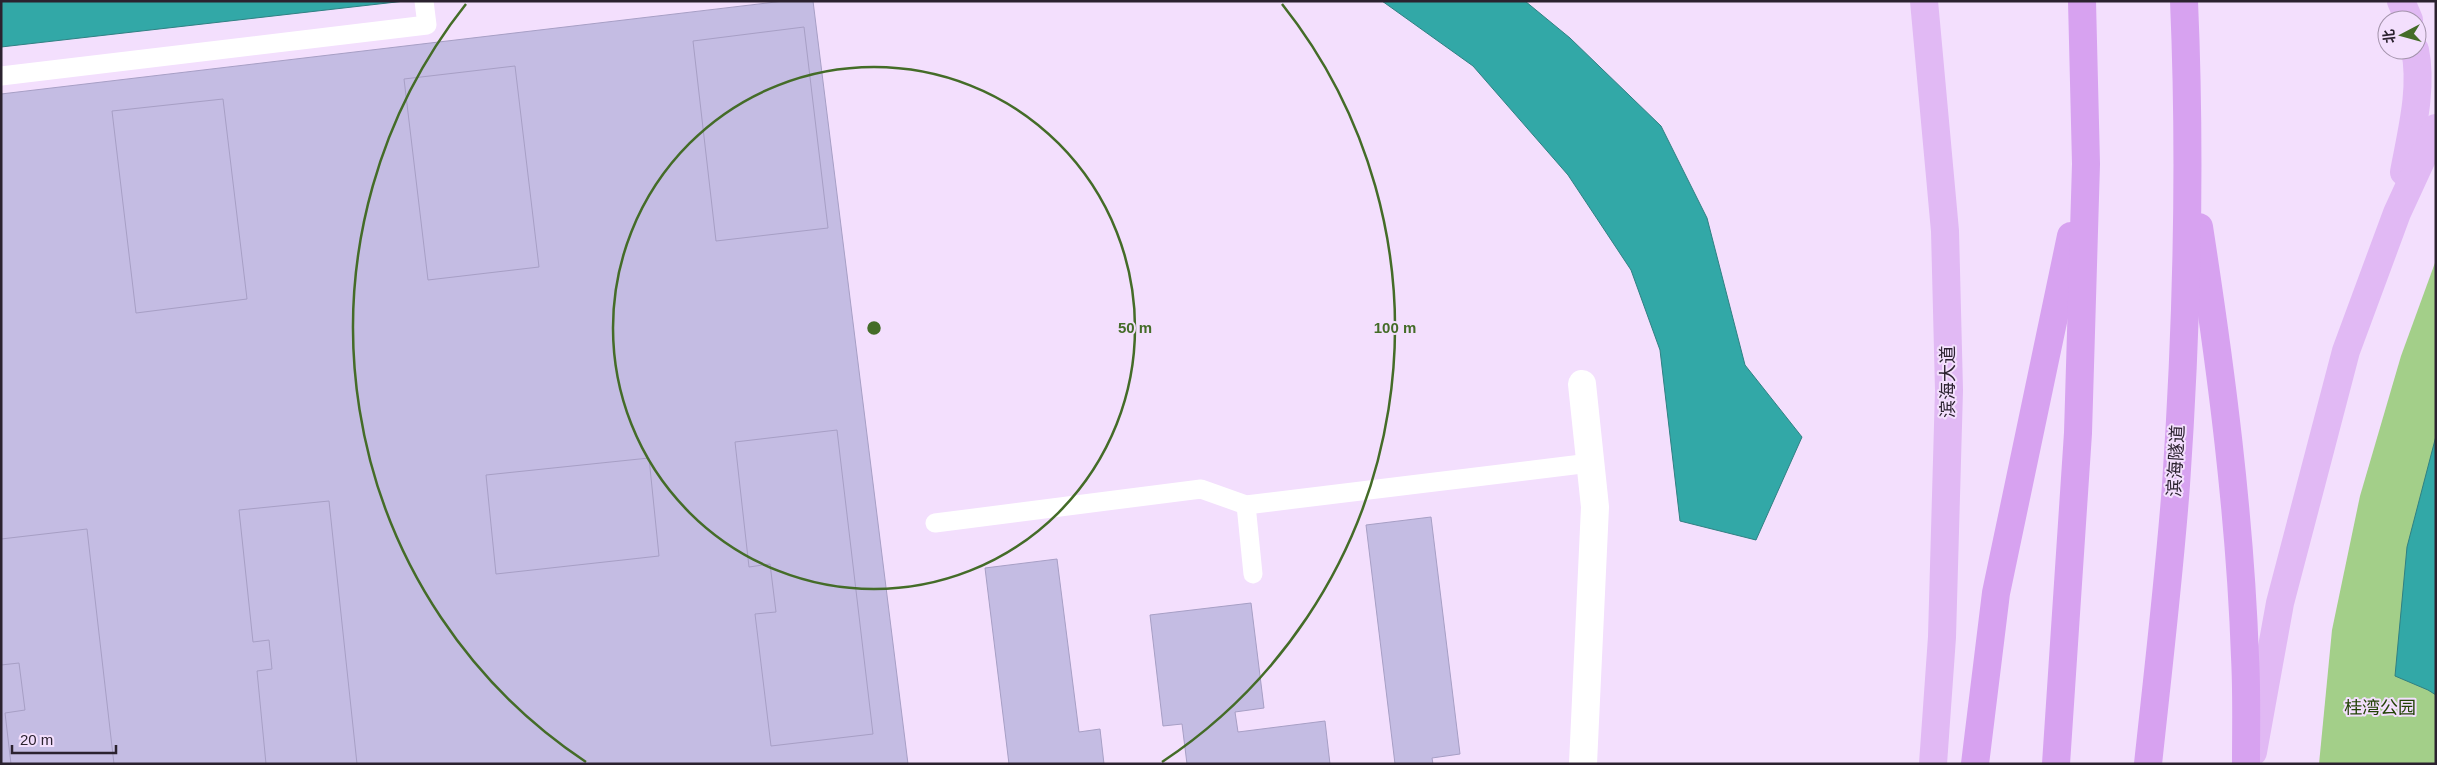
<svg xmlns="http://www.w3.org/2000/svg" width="2437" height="765" viewBox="0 0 2437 765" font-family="Helvetica,'Noto Sans SC',sans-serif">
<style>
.green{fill:#a3cf89}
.water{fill:#32a8a7;stroke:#308083}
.building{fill:#c4bce3;stroke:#a79fc5}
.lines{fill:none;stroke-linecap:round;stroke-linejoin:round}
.service{stroke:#fff;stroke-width:19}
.minor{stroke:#fff;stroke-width:28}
.primary{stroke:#e1b9f4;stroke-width:28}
.trunk{stroke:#d7a2f0;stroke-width:28}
.ring{fill:none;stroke:#446c28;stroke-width:2.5}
.labels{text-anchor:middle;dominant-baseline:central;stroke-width:4;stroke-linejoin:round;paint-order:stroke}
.street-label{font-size:18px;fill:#2b222f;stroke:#f3dffd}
.park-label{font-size:18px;fill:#234306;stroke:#f3dffd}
.centre{fill:#446c28;stroke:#f3dffd;stroke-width:2.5}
.ring-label{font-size:15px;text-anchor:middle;font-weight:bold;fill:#446c28;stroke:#f3dffd;stroke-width:4;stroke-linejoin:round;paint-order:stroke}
</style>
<rect width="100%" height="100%" fill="#f3dffd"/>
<polygon class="green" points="2436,260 2436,764 2319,764 2332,630 2360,496 2401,356"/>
<g class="water">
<polygon points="1,1 405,1 1,47"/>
<polygon points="1382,1 1525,1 1570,38 1661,126 1707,218 1745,365 1802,437 1756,540 1680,521 1660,350 1631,270 1568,175 1473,66"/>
<polygon points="2436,436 2436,695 2428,690 2395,676 2407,547"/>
</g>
<g class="building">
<polygon points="784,1 813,1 908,764 1,764 1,94"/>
<polygon points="804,27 828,228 716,241 693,41"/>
<polygon points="515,66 539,267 428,280 404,79"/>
<polygon points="223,99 247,299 136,313 112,111"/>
<polygon points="837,430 873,734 771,746 755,614 776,612 770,564 749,567 735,442"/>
<polygon points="649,458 659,556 496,574 486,475"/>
<polygon points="329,501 357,764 266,764 257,671 272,669 269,640 253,642 239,510"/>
<polygon points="1431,517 1460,754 1432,758 1433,764 1395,764 1366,525"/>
<polygon points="87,529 114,764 11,764 5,713 25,710 19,663 1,665 1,539"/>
<polygon points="1057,559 1079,732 1100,729 1104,764 1009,764 985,568"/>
<polygon points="1251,603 1264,708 1235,712 1238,732 1325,721 1330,764 1187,764 1182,724 1163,726 1150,615"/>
</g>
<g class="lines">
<g class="service">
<polyline points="1,76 427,25 424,1"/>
<polyline points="1246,505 1253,574"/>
<polyline points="935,523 1201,489 1246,505 1590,463"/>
</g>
<polyline class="minor" points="1582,384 1595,507 1583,764"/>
<g class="primary">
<polyline points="1924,1 1945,231 1949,390 1942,637 1933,764"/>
<polyline points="2401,1 2409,20"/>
<path d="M2404,172C2411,134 2423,89 2415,50"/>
<polyline points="2253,752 2280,603 2346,351 2397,213 2436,128"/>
</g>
<g class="trunk">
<path d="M2199,227C2221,369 2240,514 2245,657C2247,693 2246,728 2246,764"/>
<polyline points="1975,764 1996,593 2071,236"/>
<polyline points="2056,764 2078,433 2086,164 2082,1"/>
<path d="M2148,764C2158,671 2169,578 2176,485C2187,324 2191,162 2184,1"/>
</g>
</g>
<g class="ring">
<circle cx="874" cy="328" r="261"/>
<path d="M586 762A521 521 0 0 1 466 4M1282 4A521 521 0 0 1 1162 762"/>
</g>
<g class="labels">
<g class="street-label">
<text transform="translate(1948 382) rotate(-90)">滨海大道</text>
<text transform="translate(2176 461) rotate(-87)">滨海隧道</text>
</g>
<g class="park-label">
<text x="2380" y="708">桂湾公园</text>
</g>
</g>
<circle cx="874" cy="328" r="8" class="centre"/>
<g class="ring-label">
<text x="1135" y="333">50 m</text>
<text x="1395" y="333">100 m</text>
</g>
<rect width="2437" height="765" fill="none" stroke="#2b222f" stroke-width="5"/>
<g transform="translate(2402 35) rotate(264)"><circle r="24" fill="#f3dffd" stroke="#a393ab"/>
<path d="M0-4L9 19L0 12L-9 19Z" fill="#446c28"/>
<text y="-8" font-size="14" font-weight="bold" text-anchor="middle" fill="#2b222f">北</text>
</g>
<path d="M12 745v8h104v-8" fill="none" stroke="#2b222f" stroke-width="2.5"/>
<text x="20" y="745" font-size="15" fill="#2b222f" stroke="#f3dffd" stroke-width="4" paint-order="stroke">20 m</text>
</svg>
